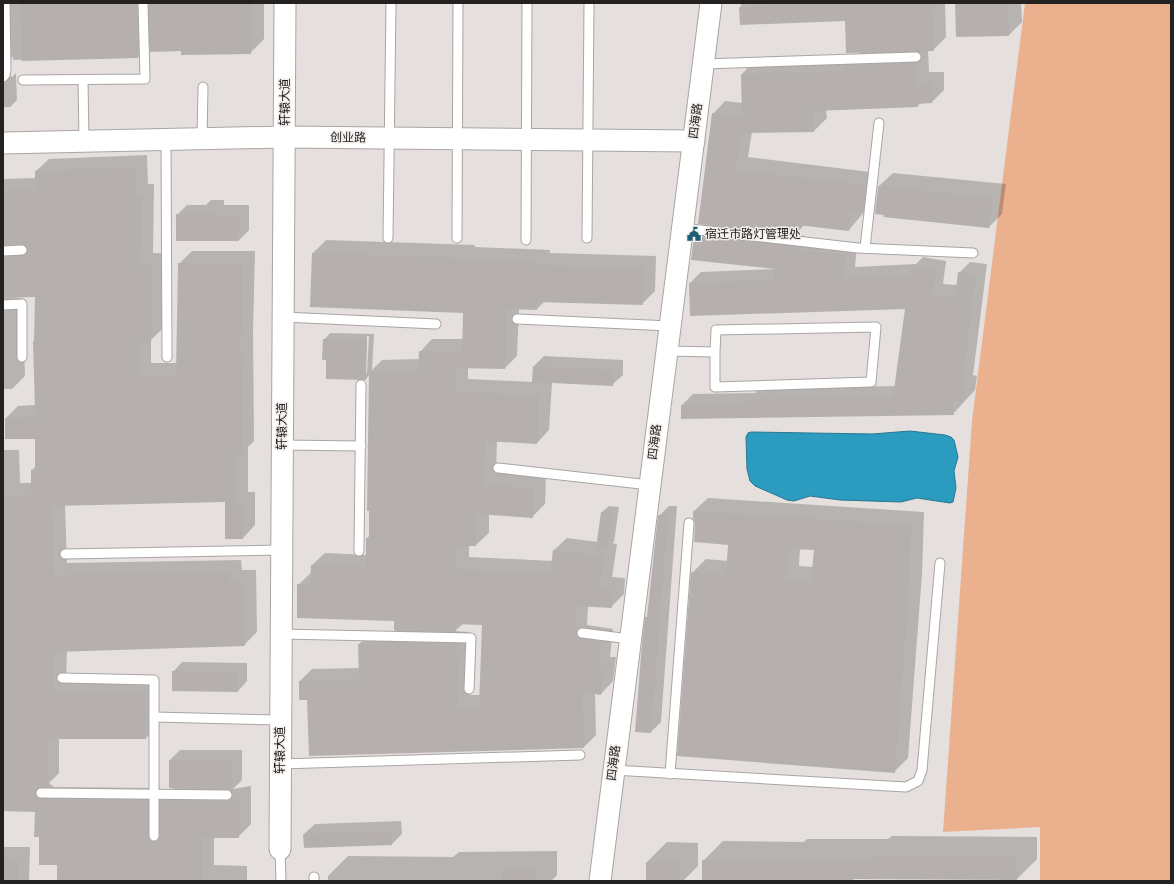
<svg xmlns="http://www.w3.org/2000/svg" width="1174" height="884" viewBox="0 0 1174 884" font-family="'Source Sans 3','Noto Sans SC',sans-serif">
<style>
.green{fill:#ebb18e}
.water{fill:#2b9cbf;stroke:#297790}
.shadow{fill:#0003;fill-rule:evenodd}
.building{fill:#b5b0ae;fill-rule:evenodd}
.lines{fill:none;stroke-linecap:round;stroke-linejoin:round}
.service-casing{stroke:#a9a5a2;stroke-width:11}
.tertiary-casing{stroke:#a9a5a2;stroke-width:23}
.service{stroke:#fff;stroke-width:9}
.tertiary{stroke:#fff;stroke-width:21}
.labels{text-anchor:middle;dominant-baseline:central;stroke-width:3;stroke-linejoin:round;paint-order:stroke}
.street-label{font-size:12px;fill:#242221;stroke:#f2edeb}
.poi-label{font-size:12px;fill:#242221;stroke:#f2edeb;text-anchor:start}
</style>
<rect width="100%" height="100%" fill="#e5e0de"/>
<polygon class="green" points="1025,3 1171,3 1171,881 1040,881 1040,827 943,832 972,421"/>
<polygon class="water" points="910,431 945,435 951,437 954,440 958,457 954,471 956,488 953,502 950,503 917,498 901,502 840,500 810,496 794,501 787,500 755,486 750,481 747,469 746,437 748,433 751,432 872,434"/>
<g class="shadow">
<polygon points="3,3 264,3 264,39 250,53 182,50 151,44 138,57 13,60 13,55 11,60 3,68"/>
<polygon points="741,3 945,3 946,37 933,50 928,50 929,72 944,72 944,90 932,102 921,102 918,106 826,110 827,118 814,131 752,132 748,157 878,173 875,199 849,230 805,224 795,235 805,236 805,239 857,244 855,267 916,264 923,257 946,261 943,284 958,285 959,273 970,262 987,264 973,375 977,376 975,390 953,414 682,418 682,405 693,394 755,393 759,389 896,386 906,308 690,283 701,272 775,269 694,238 710,224 713,114 725,101 742,103 742,74 754,61 854,59 861,52 846,20 741,24"/>
<polygon points="956,3 1021,3 1022,22 1009,35 957,36"/>
<polygon points="16,73 17,100 10,107 3,107 3,76 5,74 12,77"/>
<polygon points="147,155 148,184 154,184 153,253 164,253 163,328 151,340 151,363 177,363 179,264 192,251 255,251 253,331 254,441 248,447 248,492 255,492 255,525 243,538 226,501 65,505 67,563 241,560 242,570 256,570 257,632 244,645 67,650 66,681 158,681 158,726 146,738 59,738 59,773 49,783 54,787 160,788 160,802 174,787 170,787 170,760 180,750 242,750 242,780 233,789 251,786 251,824 238,837 214,837 214,865 247,866 247,881 58,881 58,864 40,836 36,811 3,810 3,450 19,450 20,483 32,483 32,470 36,466 36,438 6,418 18,406 35,405 36,296 15,296 15,298 22,298 25,376 12,389 3,389 3,179 36,178 36,171 49,159"/>
<polygon points="893,173 1006,184 1002,214 989,227 879,186"/>
<polygon points="211,200 224,200 224,205 249,205 249,230 239,240 177,215 187,205 206,205"/>
<path d="M326,240L475,245V247L550,250V253L656,256L655,291L642,304L545,301L537,309L519,308L517,356L505,368L468,367V379L533,382L534,366L544,356L623,360V375L612,385L552,382L549,430L537,443L497,441L496,473L546,476L545,504L532,517L489,514V533L476,545H469V557L553,561L554,550L567,538L598,542L602,512L609,506L619,507L614,542L612,543L617,544L612,577L625,578L624,594L611,607L588,606L587,625L613,629L610,657H616L613,681L601,694L595,693L596,735L584,747L308,699L300,681L312,669L360,668L359,644L372,632L395,631V620L298,585L312,572V565L325,553L367,555V538L370,535V374L366,379L327,359L324,340L330,333L374,334L372,370L382,360L420,359V352L432,339H464L465,312L313,253ZM367,336H369L367,373H365ZM463,624H483L481,695H470L469,632L455,631Z"/>
<path d="M708,498L924,512L922,574L908,758L894,772L692,573L706,559L728,561L729,544L696,523L694,511ZM800,548L815,549L813,567L799,566Z"/>
<polygon points="669,506 677,506 661,722 651,732 648,616 659,516"/>
<polygon points="182,662 247,663 247,681 238,691 173,672"/>
<polygon points="401,821 402,834 392,844 304,834 315,824"/>
<polygon points="892,836 1037,837 1037,859 1017,879 855,878 852,881 703,881 703,861 723,841 804,842 807,839 888,839"/>
<polygon points="667,842 698,843 698,866 683,881 647,881 647,862"/>
<polygon points="3,847 30,847 29,881 3,881"/>
<polygon points="557,851 557,875 551,881 328,881 328,876 348,856 453,857 459,852"/>
</g>
<g class="building">
<polygon points="21,3 137,3 138,58 22,61"/>
<polygon points="149,3 251,3 251,54 181,55 181,51 150,52"/>
<polygon points="846,3 933,3 934,51 846,53 845,21 740,25 739,7"/>
<polygon points="955,3 1008,3 1009,36 956,37"/>
<polygon points="916,63 917,85 932,84 932,103 918,104 918,107 814,111 814,132 741,133 736,170 866,185 863,213 851,212 849,231 798,225 796,235 698,224 712,113 742,117 741,74 846,71 846,65"/>
<polygon points="135,167 136,196 142,196 141,265 152,265 151,342 139,342 139,375 176,375 178,263 242,263 241,344 242,454 236,454 236,505 243,505 243,539 225,539 225,502 53,506 54,575 229,572 230,582 244,582 245,646 54,652 54,693 146,693 146,739 47,739 47,787 38,788 35,793 38,798 41,799 148,800 148,836 154,842 157,841 160,836 160,800 227,801 232,798 239,798 239,838 202,838 202,881 57,881 57,865 39,865 39,837 34,837 35,812 3,811 3,496 31,495 31,470 35,470 35,439 5,439 5,418 33,417 33,412 35,412 33,341 34,341 35,297 3,298 3,257 23,256 28,250 27,246 22,244 3,245 3,191 35,190 35,171"/>
<polygon points="878,186 993,198 989,228 883,217 884,215 875,214"/>
<polygon points="199,210 214,210 214,215 239,215 239,241 176,241 176,214 199,214"/>
<polygon points="697,236 795,247 795,249 846,255 844,277 910,275 911,268 936,271 933,295 955,297 958,272 976,275 962,386 967,387 964,402 953,400 954,415 681,419 681,405 747,403 747,399 893,397 905,309 690,316 689,283 774,280 775,269 691,260 694,237 696,237"/>
<polygon points="312,253 463,258 463,260 538,262 538,265 644,268 643,305 537,302 537,310 507,309 505,369 456,368 456,391 539,396 537,444 486,441 484,485 534,488 533,518 477,514 476,546 457,546 457,569 550,573 553,550 604,556 600,589 613,590 612,608 576,606 575,637 601,641 598,669 604,670 601,695 582,692 584,748 309,756 307,700 299,700 299,681 359,680 358,644 393,642 457,644 458,707 479,706 482,625 456,624 456,632 394,630 394,621 297,618 297,584 310,585 311,565 366,567 366,538 369,538 369,511 367,511 369,372 418,372 419,351 462,352 463,313 310,307"/>
<polygon points="323,339 367,341 366,380 326,379 326,360 322,360"/>
<polygon points="533,366 614,370 613,386 532,382"/>
<path d="M693,511L911,525L909,588L895,773L677,756L691,572L726,575L728,545L694,542L695,523L693,518ZM789,549L814,550L811,581L786,579Z"/>
<polygon points="601,512 612,513 608,549 596,548"/>
<polygon points="658,515 668,516 651,733 635,732 642,643 645,617 647,617"/>
<polygon points="172,671 238,672 238,692 172,691"/>
<polygon points="169,760 232,760 232,792 227,789 169,788"/>
<polygon points="392,831 392,845 304,848 303,834"/>
<polygon points="871,855 1017,856 1017,880 852,879 852,881 702,881 702,860 786,861 787,858 871,859"/>
<polygon points="3,859 18,859 18,880 3,879"/>
<rect x="646" y="862" width="33" height="19"/>
<rect x="502" y="870" width="35" height="11"/>
</g>
<g class="lines">
<defs>
<g id="service">
<polyline points="703,64 916,57"/>
<polyline points="3,77 5,75 6,69 5,3"/>
<polyline points="23,80 145,79 143,3"/>
<polyline points="83,80 84,141"/>
<polyline points="202,139 203,87"/>
<polyline points="166,140 167,357"/>
<polyline points="682,228 858,248 973,253"/>
<polyline points="388,238 391,3"/>
<polyline points="457,238 458,3"/>
<polyline points="587,238 589,3"/>
<polyline points="526,240 527,3"/>
<polyline points="865,248 879,123"/>
<polyline points="3,251 22,250"/>
<polyline points="3,305 22,304 22,357"/>
<polyline points="283,317 436,324"/>
<polyline points="517,319 670,326"/>
<polyline points="667,351 715,352 715,387 871,382 876,327 716,330 715,352"/>
<polyline points="282,445 361,446"/>
<polyline points="498,468 650,485"/>
<polyline points="359,551 361,385"/>
<polyline points="65,554 281,550"/>
<polyline points="582,633 630,639"/>
<polyline points="281,634 471,638 469,689"/>
<polyline points="62,678 154,680 154,836"/>
<polyline points="154,717 280,720"/>
<polyline points="280,764 580,755"/>
<polyline points="613,770 906,787 918,781 922,770 940,563"/>
<polyline points="670,774 689,523"/>
<polyline points="41,793 227,795"/>
<polyline points="280,849 281,881"/>
<polyline points="314,881 314,877"/>
</g>
<g id="tertiary">
<polyline points="3,143 284,137 694,141"/>
<polyline points="280,849 285,3"/>
<polyline points="600,881 711,3"/>
</g>
</defs>
<use href="#service" class="service-casing"/>
<use href="#tertiary" class="tertiary-casing"/>
<use href="#service" class="service"/>
<use href="#tertiary" class="tertiary"/>
</g>
<defs>
<symbol id="civic-bare" viewBox="-9 -9 18 18"><path d="M-.6-6.5H3V-4.5H.6V-3L4-1V1h2V6H-6V1h2V-1L-.6-3ZM-1.2 2.5V6h2.4V2.5Z" fill="#1d5e73" stroke="#f2edeb" stroke-width="2.5" paint-order="stroke"/></symbol>
</defs>
<g fill-rule="evenodd">
<use href="#civic-bare" x="684" y="224" width="20" height="20"/>
</g>
<g class="labels">
<g class="street-label">
<text transform="translate(285 102) rotate(-90)">轩辕大道</text>
<text transform="translate(696 121) rotate(-83)">四海路</text>
<text transform="translate(348 138) rotate(1)">创业路</text>
<text transform="translate(282 426) rotate(-90)">轩辕大道</text>
<text transform="translate(655 442) rotate(-83)">四海路</text>
<text transform="translate(280 750) rotate(-90)">轩辕大道</text>
<text transform="translate(614 763) rotate(-83)">四海路</text>
</g>
<g class="poi-label">
<text x="705" y="234">宿迁市路灯管理处</text>
</g>
</g>
<rect width="1174" height="884" fill="none" stroke="#242221" stroke-width="8"/>
</svg>
